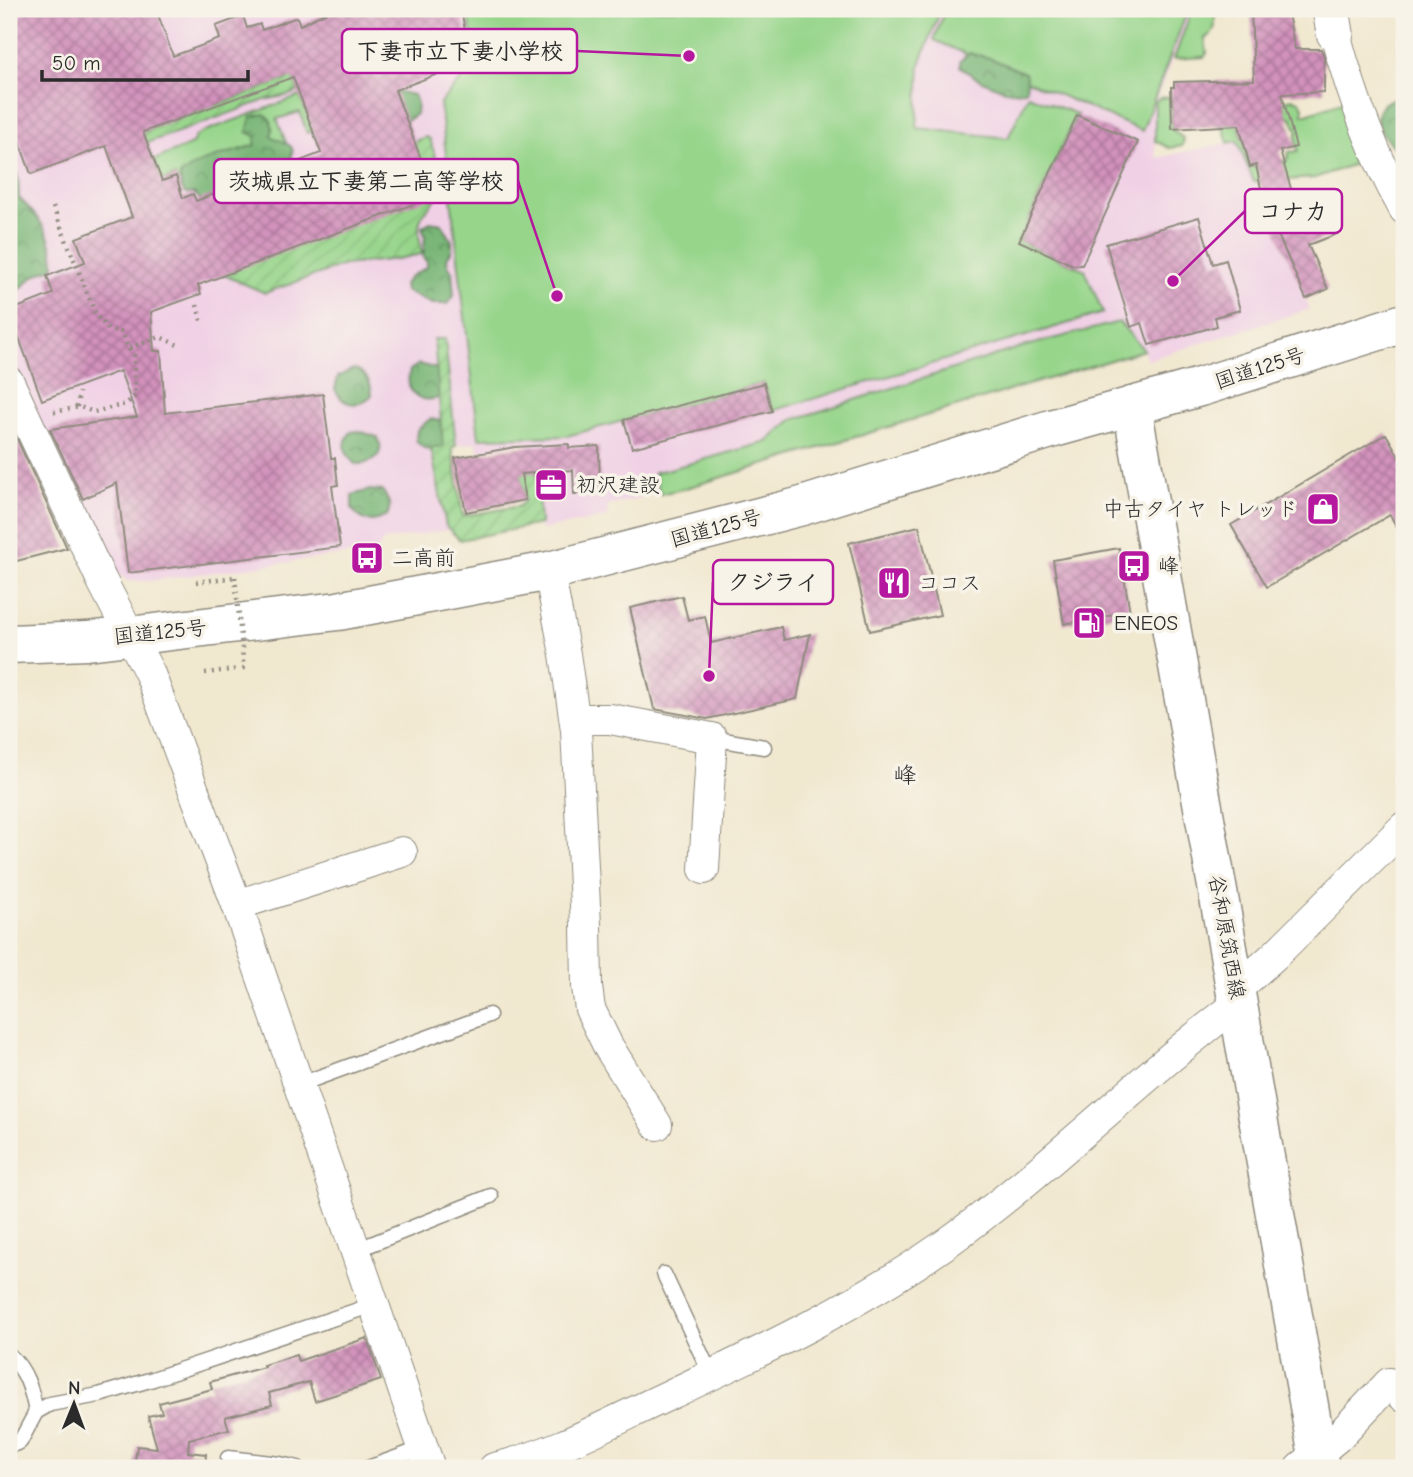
<svg xmlns="http://www.w3.org/2000/svg" width="1413" height="1477" viewBox="0 0 1413 1477" font-family="'Comic Neue','Klee One',sans-serif">
<style>
.built{fill:#f0d0e5}
.grass{fill:#97d58b;stroke:#61805b;stroke-width:2;fill-rule:evenodd}
.forest{fill:url(#forest-crowns);stroke:#527051;stroke-width:2}
.garden{fill:url(#garden-furrows);stroke:#61805b;stroke-width:2}
.building{fill:url(#building-cross-hatch);fill-rule:evenodd}
.lines{fill:none;stroke-linecap:round;stroke-linejoin:round}
.service-casing{stroke:#8e8a7e;stroke-width:17}
.minor-casing{stroke:#8e8a7e;stroke-width:32}
.tertiary-casing{stroke:#8e8a7e;stroke-width:39}
.secondary-casing{stroke:#8e8a7e;stroke-width:41}
.trunk-casing{stroke:#8e8a7e;stroke-width:41}
.path{stroke:#8e8a7e;stroke-width:4.5;stroke-dasharray:2 5;stroke-linecap:butt}
.service{stroke:#fff;stroke-width:14}
.minor{stroke:#fff;stroke-width:30}
.tertiary{stroke:#fff;stroke-width:37}
.secondary{stroke:#fff;stroke-width:38}
.trunk{stroke:#fff;stroke-width:38}
.path-bridge{stroke:#8e8a7e;stroke-width:4.5;stroke-dasharray:2 5;stroke-linecap:butt}
.labels{text-anchor:middle;dominant-baseline:central;stroke-width:7;stroke-linejoin:round;paint-order:stroke}
.street-label{font-size:21px;fill:#2b2b2b;stroke:#f7f3e8}
.poi-label{font-size:21px;fill:#2b2b2b;stroke:#f7f3e8;text-anchor:start}
.neighbourhood-label{font-size:23px;fill:#2b2b2b;stroke:#f7f3e8}
.leader{fill:none;stroke:#b5179e;stroke-width:2.5}
.callout-dot{fill:#b5179e;stroke:#f7f3e8;stroke-width:2.5}
.callout{fill:#f7f3e8;stroke:#b5179e;stroke-width:2.5}
.callout-label{font-size:23px;text-anchor:middle;font-weight:bold;fill:#2b2b2b}
</style>
<defs>
<pattern id="forest-crowns" width="20" height="18" patternUnits="userSpaceOnUse" patternTransform="scale(1.75)"><rect width="20" height="18" fill="#79b677"/><path d="M2 6a3 3 0 1 1 6 0M12 15a3 3 0 1 1 6 0" fill="none" stroke="#639462"/></pattern>
<pattern id="garden-furrows" width="10" height="10" patternUnits="userSpaceOnUse" patternTransform="scale(1.75)"><rect width="10" height="10" fill="#97d58b"/><path d="M-1 1l2-2M0 10L10 0M9 11l2-2" fill="none" stroke="#82b778"/></pattern>
<pattern id="building-cross-hatch" width="8" height="8" patternUnits="userSpaceOnUse" patternTransform="scale(1.75)"><rect width="8" height="8" fill="#d292bc"/><path d="M0 0l8 8M0 8l8-8" fill="none" stroke="#ab7799"/></pattern>
</defs>
<rect width="100%" height="100%" fill="#f7f3e8"/>
<filter id="ink" filterUnits="userSpaceOnUse"><feTurbulence type="fractalNoise" baseFrequency=".0143" numOctaves="2"/><feDisplacementMap in="SourceGraphic" scale="14" xChannelSelector="R" yChannelSelector="G"/><feConvolveMatrix kernelMatrix="1 2 1 2 8 2 1 2 1" color-interpolation-filters="sRGB"/></filter>
<filter id="wash" filterUnits="userSpaceOnUse"><feTurbulence type="fractalNoise" baseFrequency=".00686" numOctaves="4" result="noise"/><feDisplacementMap in="SourceGraphic" scale="28" xChannelSelector="R" yChannelSelector="G"/><feGaussianBlur stdDeviation="1.57" result="paint"/><feColorMatrix in="noise" values="0 0 0 0 0 0 0 0 0 0 0 0 0 0 0 0 0 1.4 0 .05"/><feComposite in="paint" operator="in"/></filter>
<g filter="url(#wash)">
<rect width="100%" height="100%" fill="#f1e8d0"/>
<polygon class="built" points="9,9 1192,9 1155,102 1156,158 1237,141 1310,309 1147,360 1144,351 747,471 608,506 607,517 541,530 527,443 478,451 477,442 452,446 460,540 447,530 382,541 379,550 148,581 128,581 108,568 30,406 9,355"/>
<g class="grass">
<polygon points="467,9 941,9 920,64 917,128 1008,138 1028,95 1077,114 1019,241 1085,270 1103,313 772,411 764,383 567,436 479,438 440,103 480,59 476,58"/>
<polygon points="945,9 1188,9 1142,131 934,40"/>
<path d="M1192,9H1214C1215,22 1218,32 1205,38L1207,53L1205,57L1174,59Z"/>
<polygon points="300,96 313,130 307,133 300,112 277,119 287,145 177,181 175,176 162,181 154,160 192,144 195,137 203,132"/>
<polygon points="1169,97 1171,99 1172,129 1184,139 1182,146 1169,148 1155,141 1155,102 1160,98"/>
<path d="M1293,99L1300,101L1303,107V115L1348,100L1369,156L1360,162L1315,178L1286,180L1271,178L1254,182L1237,141L1228,143L1223,126L1220,127V122L1268,104ZM1288,116L1292,118L1298,132L1296,136L1298,151L1289,152L1287,160C1275,164 1263,168 1250,167L1240,128Z"/>
<polygon points="1119,322 1144,350 683,489 660,494 654,472 666,470 767,442 792,420 1022,347"/>
</g>
<g class="forest">
<path d="M969,53L990,58L1025,73L1027,80L1026,90C1009,97 973,78 960,66V61Z"/>
<polygon points="390,90 414,95 417,103 416,114 401,125"/>
<path d="M1404,94V153C1388,146 1366,120 1384,104C1389,99 1397,97 1404,94Z"/>
<path d="M264,114C272,118 274,128 271,136C289,146 299,142 288,166L241,185L235,184L202,201L194,193L185,194L181,187L180,176C199,158 230,154 255,145L256,136L247,132L251,117Z"/>
<path d="M9,154L18,178L19,198C40,218 54,236 54,267C47,271 39,272 33,277C24,284 21,292 9,293Z"/>
<polygon points="430,222 442,224 452,241 452,250 447,258 448,266 452,271 454,296 447,304 432,304 405,291 404,284 411,276 427,267 427,262 423,258 425,236 422,227"/>
<path d="M419,364L441,370V397C419,405 404,392 410,370Z"/>
<path d="M353,369C366,372 371,382 372,395C359,408 343,407 335,389L338,377Z"/>
<path d="M430,419L441,421L450,446C435,452 426,454 416,440L417,430Z"/>
<path d="M359,431L377,437C387,454 372,465 355,464C345,454 341,444 351,432Z"/>
<path d="M370,490L383,491L390,505L388,514C374,525 362,523 352,509V495Z"/>
</g>
<g class="garden">
<path d="M293,77L299,91C287,97 275,97 262,101C217,118 173,135 127,149L123,139Z"/>
<path d="M426,137L430,139L440,173V194C417,220 416,219 422,254L397,259L344,265L265,293L224,275L417,140Z"/>
<polygon points="434,339 445,339 456,446 452,447 463,516 520,506 525,500 519,469 537,473 540,524 460,540 446,526 431,448 443,446"/>
</g>
<g id="blocks">
<g class="building">
<path d="M9,9H156L173,56L220,39L216,26L243,16L247,28L260,24L262,30L297,17L300,25L333,9H461L467,42L427,50L449,70L395,90L435,196L198,285L201,294L151,312L154,351H161L165,413L323,394L331,458H335L338,485L332,486L340,547L128,573L117,483L83,499L50,429L137,417L120,371L42,400L9,311L53,294L47,276L85,262L76,238L132,217L106,146L31,174L9,113ZM293,77L321,153L196,201L193,194L183,198L176,176L162,181L143,132Z"/>
<polygon points="1251,9 1287,9 1295,49 1321,49 1324,57 1324,92 1282,94 1296,147 1280,151 1294,199 1318,189 1337,234 1308,245 1328,289 1306,299 1264,203 1256,165 1250,167 1239,125 1172,129 1171,87 1174,87 1174,82 1254,80"/>
<polygon points="1077,115 1138,142 1082,265 1073,265 1019,241"/>
<polygon points="1199,217 1213,264 1226,260 1240,310 1215,317 1217,326 1149,345 1142,323 1131,327 1106,244"/>
<polygon points="764,383 772,411 632,448 624,420"/>
<polygon points="1386,434 1404,465 1404,540 1390,515 1267,587 1231,525"/>
<polygon points="16,437 67,548 9,563 9,439"/>
<polygon points="569,444 569,448 599,446 600,493 574,494 573,470 521,474 525,500 466,512 455,458 515,447"/>
<polygon points="919,526 940,615 870,631 849,543"/>
<polygon points="1119,548 1130,612 1064,624 1053,560"/>
<polygon points="682,596 688,620 705,616 711,643 781,627 784,640 810,634 797,699 707,719 654,709 630,608"/>
<polygon points="367,1338 381,1380 315,1401 309,1382 269,1393 272,1405 225,1417 229,1429 189,1439 188,1452 206,1454 205,1468 134,1468 137,1446 157,1448 148,1416 162,1413 159,1403 212,1389 210,1382 264,1367 263,1365 296,1355 298,1361"/>
</g>
</g>
</g>
<g filter="url(#ink)">
<use href="#blocks" fill-opacity="0" stroke="#8e8a7e" stroke-width="2"/>
<g class="lines">
<defs>
<g id="service">
<polyline points="712,738 764,747"/>
<polyline points="298,1085 489,1015"/>
<polyline points="354,1251 491,1196"/>
<polyline points="664,1274 711,1375"/>
<path d="M9,1355C26,1369 32,1391 36,1412"/>
<polyline points="9,1446 20,1442 36,1412 50,1404 99,1395 153,1379 373,1305"/>
<polyline points="228,1458 280,1464 298,1468"/>
<polyline points="368,1468 423,1448"/>
</g>
<g id="minor">
<path d="M1335,33C1351,93 1373,155 1404,209"/>
<polyline points="9,382 102,581 150,674 237,905 430,1468"/>
<polyline points="549,571 565,654 576,730 586,925 587,987 590,1009 608,1046 657,1125"/>
<polyline points="575,719 610,719 712,738 704,869"/>
<polyline points="237,905 402,852"/>
<polyline points="1237,989 1274,956 1404,827"/>
<path d="M494,1468C554,1454 609,1423 665,1397C760,1352 857,1306 944,1245C1048,1171 1137,1079 1239,1003"/>
<polyline points="1300,1468 1338,1437 1389,1383 1404,1397"/>
</g>
<polyline id="tertiary" points="1331,9 1335,33"/>
<polyline id="secondary" points="1132,406 1320,1468"/>
<polyline id="trunk" points="9,644 87,641 338,611 549,571 802,506 1054,428 1200,387 1404,323"/>
</defs>
<use href="#service" class="service-casing"/>
<use href="#minor" class="minor-casing"/>
<use href="#tertiary" class="tertiary-casing"/>
<use href="#secondary" class="secondary-casing"/>
<use href="#trunk" class="trunk-casing"/>
<g class="path">
<polyline points="53,207 96,315 109,330 122,332 128,348 160,337 178,345"/>
<polyline points="197,305 202,324"/>
<polyline points="77,407 79,392"/>
<polyline points="54,412 80,407 94,412 126,404 135,396 134,356 128,348"/>
<polyline points="196,582 235,577"/>
<polyline points="205,673 238,669"/>
</g>
<use href="#service" class="service"/>
<use href="#minor" class="minor"/>
<use href="#tertiary" class="tertiary"/>
<use href="#secondary" class="secondary"/>
<use href="#trunk" class="trunk"/>
<polyline class="path-bridge" points="235,577 244,668 238,669"/>
</g>
</g>
<defs>
<symbol id="office-square" viewBox="-11 -11 22 22"><rect x="-9" y="-9" width="18" height="18" rx="4" fill="#b5179e" stroke="#f7f3e8"/><path d="M-6-3h4V-5.5h4V-3h4V5H-6ZM-1-4.5V-3h2v-1.5ZM-6 0V1H6V0Z" fill="#fff"/></symbol>
<symbol id="shop-square" viewBox="-11 -11 22 22"><rect x="-9" y="-9" width="18" height="18" rx="4" fill="#b5179e" stroke="#f7f3e8"/><path d="M-5-2.5h2.3a2.7 3.5 0 0 1 5.4 0H5L5.5 6h-11ZM-1.5-2.5h3a1.5 2.3 0 0 0-3 0Z" fill="#fff"/></symbol>
<symbol id="bus-square" viewBox="-11 -11 22 22"><rect x="-9" y="-9" width="18" height="18" rx="4" fill="#b5179e" stroke="#f7f3e8"/><path d="M-5-6H5V4H4V6H2V4H-2V6H-4V4H-5ZM-3.5-4V0h7V-4ZM-3.5 1.2v1.5H-2V1.2ZM2 1.2v1.5H3.5V1.2Z" fill="#fff"/></symbol>
<symbol id="restaurant-square" viewBox="-11 -11 22 22"><rect x="-9" y="-9" width="18" height="18" rx="4" fill="#b5179e" stroke="#f7f3e8"/><path d="M-5-6h1v4h1v-4h1v4h1v-4h1v5L-1.5 .5V6h-2V.5L-5-1ZM5-6V6H3V1.5H1.5Q1.5-4 5-6Z" fill="#fff"/></symbol>
<symbol id="fuel-square" viewBox="-11 -11 22 22"><rect x="-9" y="-9" width="18" height="18" rx="4" fill="#b5179e" stroke="#f7f3e8"/><path d="M-5.5-6h7V0h2V4h1.3V-2.5L3-4.5l.8-.8L6-3V5H2.5V1h-1V6h-7ZM-4.2-4.7v3.2H.2V-4.7Z" fill="#fff"/></symbol>
</defs>
<g fill-rule="evenodd">
<use href="#office-square" x="532" y="466" width="38" height="38"/>
<use href="#shop-square" x="1304" y="490" width="38" height="38"/>
<use href="#bus-square" x="348" y="539" width="38" height="38"/>
<use href="#bus-square" x="1115" y="547" width="38" height="38"/>
<use href="#restaurant-square" x="875" y="564" width="38" height="38"/>
<use href="#fuel-square" x="1070" y="604" width="38" height="38"/>
</g>
<g class="labels">
<g class="street-label">
<text transform="translate(1260 368) rotate(-18)">国道125号</text>
<text transform="translate(716 528) rotate(-15)">国道125号</text>
<text transform="translate(160 632) rotate(-6)">国道125号</text>
<text transform="translate(1227 937) rotate(80)">谷和原筑西線</text>
</g>
<g class="poi-label">
<text x="576" y="485">初沢建設</text>
<text x="1298" y="509" text-anchor="end">中古タイヤ トレッド</text>
<text x="392" y="558">二高前</text>
<text x="1158" y="566">峰</text>
<text x="918" y="583">ココス</text>
<text x="1114" y="623">ENEOS</text>
</g>
<g class="neighbourhood-label">
<text x="905" y="775">峰</text>
</g>
</g>
<path class="leader" d="M689 56L577 51M557 296L518 181M1173 281L1245 211M709 676L713 582"/>
<g class="callout-dot">
<circle cx="689" cy="56" r="7"/>
<circle cx="557" cy="296" r="7"/>
<circle cx="1173" cy="281" r="7"/>
<circle cx="709" cy="676" r="7"/>
</g>
<g class="callout">
<rect x="342" y="29" width="235" height="44" rx="7"/>
<rect x="214" y="159" width="304" height="44" rx="7"/>
<rect x="1245" y="189" width="97" height="44" rx="7"/>
<rect x="713" y="560" width="120" height="44" rx="7"/>
</g>
<g class="callout-label">
<text x="460" y="59">下妻市立下妻小学校</text>
<text x="366" y="189">茨城県立下妻第二高等学校</text>
<text x="1293" y="219">コナカ</text>
<text x="773" y="590">クジライ</text>
</g>
<rect width="1413" height="1477" fill="none" stroke="#f7f3e8" stroke-width="35"/>
<g transform="translate(74 1404) rotate(1)" stroke="#f7f3e8" stroke-width="5" paint-order="stroke">
<path d="M0-5L12 26L0 18L-12 26Z" fill="#2b2b2b"/>
<text y="-10" font-size="19" font-weight="bold" text-anchor="middle" fill="#2b2b2b">N</text>
</g>
<path d="M42 70v10h206v-10" fill="none" stroke="#2b2b2b" stroke-width="3.5"/>
<text x="52" y="70" font-size="21" fill="#2b2b2b" stroke="#f7f3e8" stroke-width="5" paint-order="stroke">50 m</text>
</svg>
